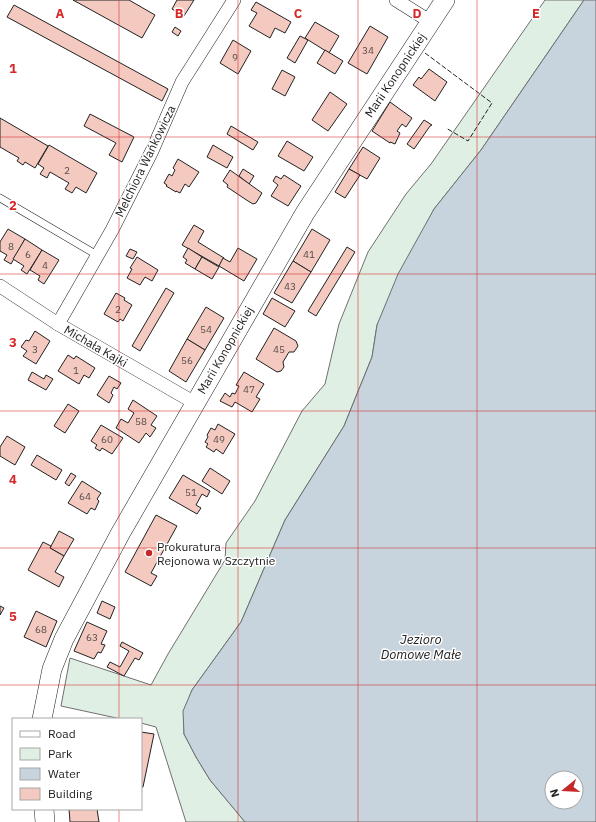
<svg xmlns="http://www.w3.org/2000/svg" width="596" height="822" viewBox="0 0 596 822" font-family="'IBM Plex Sans',sans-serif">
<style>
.green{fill:#e0efe3;stroke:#6f6f6f}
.water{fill:#c7d3dd;stroke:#6f6f6f;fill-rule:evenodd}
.building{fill:#f3c9c0;stroke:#222}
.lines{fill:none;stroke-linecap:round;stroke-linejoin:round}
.lane-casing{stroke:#222;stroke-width:8}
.street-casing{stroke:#222;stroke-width:14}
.secondary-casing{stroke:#222;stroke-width:20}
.lane{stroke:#fff;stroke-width:7}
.street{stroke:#fff;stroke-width:13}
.secondary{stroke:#fff;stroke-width:19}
.fence{stroke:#222;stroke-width:1;stroke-dasharray:5 2;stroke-linecap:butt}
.grid{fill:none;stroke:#d62828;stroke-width:1;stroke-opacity:0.55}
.poi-dot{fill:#c62828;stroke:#fff;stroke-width:1.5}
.labels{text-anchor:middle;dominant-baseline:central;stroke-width:3;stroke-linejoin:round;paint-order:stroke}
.number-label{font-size:10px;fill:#564c4a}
.street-label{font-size:12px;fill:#222;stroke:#fff}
.poi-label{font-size:12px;fill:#222;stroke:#fff;text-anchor:start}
.water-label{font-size:13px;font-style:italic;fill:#222;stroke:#fff}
.grid-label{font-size:13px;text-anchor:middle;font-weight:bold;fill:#d62828;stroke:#fff;stroke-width:3;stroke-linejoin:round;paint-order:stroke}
</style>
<rect width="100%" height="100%" fill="#fff"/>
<polygon class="green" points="545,0 584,0 481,150 434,209 377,325 372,357 344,426 285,520 241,622 192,690 184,711 184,734 196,757 210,780 245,822 186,822 156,727 141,723 141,719 121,719 61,706 70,658 151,685 168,654 225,560 226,543 255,501 302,411 325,384 339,324 368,252 406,194 431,164"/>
<path class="water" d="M584,0H596V822H245L210,780L196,757L184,734L183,711L192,690L241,622L285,520L344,426L372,357L377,325L398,274L434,209L481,150ZM552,778H576V802H552Z"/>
<g class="building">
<polygon points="73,0 129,0 155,15 142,38"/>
<polygon points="177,0 194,0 184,16 172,9"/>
<polygon points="256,2 291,22 285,33 275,28 270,38 249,26 257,13 251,10"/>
<polygon points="14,5 168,89 162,101 7,17"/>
<polygon points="315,22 339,36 329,53 305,38"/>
<polygon points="370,26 388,37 367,74 348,63"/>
<polygon points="175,27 181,31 178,36 172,32"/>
<polygon points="300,36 308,40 295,63 287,58"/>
<polygon points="233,40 251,51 238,74 220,63"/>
<polygon points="325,50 343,61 335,74 317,63"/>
<polygon points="429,69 447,82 435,101 413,85 419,77 421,79"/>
<polygon points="282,70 295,77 285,96 272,89"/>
<polygon points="330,92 347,104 328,131 312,120"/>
<polygon points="390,102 412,118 406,127 402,124 397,131 400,133 395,144 390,142 390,143 372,131"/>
<polygon points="90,114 134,137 122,162 109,155 116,143 84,126"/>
<polygon points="0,118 48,146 35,168 25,162 23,165 17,161 19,158 0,147"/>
<polygon points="424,120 432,125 430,126 414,149 407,144"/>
<polygon points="231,126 258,142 253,150 227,134"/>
<polygon points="287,141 313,157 304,171 278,156"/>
<polygon points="49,145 97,173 86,193 76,187 72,193 65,189 69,183 50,172 47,178 40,174 44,168 38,164"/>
<polygon points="213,145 233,157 227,168 207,157"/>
<polygon points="363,147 380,158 367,179 349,169"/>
<polygon points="178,159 199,172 189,187 185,184 180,193 176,191 176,192 166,186 167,185 164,183 169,174 172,176 175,170 173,168"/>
<polygon points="243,169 254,176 249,184 239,176"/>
<polygon points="349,169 360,175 345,198 335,192"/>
<polygon points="230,170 262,193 256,203 253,204 248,201 227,187 228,185 223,181"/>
<polygon points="284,175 301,186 288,206 271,196 278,185 273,181 276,176 281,179"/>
<polygon points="194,225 204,231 198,242 224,258 219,266 182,245"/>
<polygon points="8,229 25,239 11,264 4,260 7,255 0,251 0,242"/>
<polygon points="312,229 330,240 311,272 293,261"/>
<polygon points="25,239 42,250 27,274 21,270 24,266 13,259"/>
<polygon points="347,247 355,252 316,316 308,311"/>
<polygon points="188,248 202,257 195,269 185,263 187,260 183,257"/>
<polygon points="238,248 257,259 244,281 219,266 223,258 230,262"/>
<polygon points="130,249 137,252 133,259 126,256"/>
<polygon points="42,250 59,260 44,284 38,280 40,276 30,270"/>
<polygon points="137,257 158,270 152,281 145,277 140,285 127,278 132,269 130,268"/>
<polygon points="202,257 219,267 212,279 195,269"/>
<polygon points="293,261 311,272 292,303 274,293"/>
<polygon points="166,288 174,293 140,351 132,346"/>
<polygon points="116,293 125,298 124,300 132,305 123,321 120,319 118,322 104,314"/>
<polygon points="272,298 295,311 285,327 263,314"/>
<polygon points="206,307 224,318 205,350 187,339"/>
<polygon points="274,328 296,341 298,346 294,352 289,352 283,362 284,367 281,371 277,372 256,359"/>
<polygon points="35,331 50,341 36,364 23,356 27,351 21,347 26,340 29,341"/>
<polygon points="187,339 205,350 186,382 169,371"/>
<polygon points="68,355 74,359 76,356 95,368 89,378 84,375 79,384 58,371"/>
<polygon points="32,372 44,379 46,375 53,379 46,390 28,380"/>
<polygon points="244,372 264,384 256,397 260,399 252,412 235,402 232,407 220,401 225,393 230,397 232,393 235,394 239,386 236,385"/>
<polygon points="109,376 121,383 117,389 114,387 111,393 113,395 109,403 97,395"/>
<polygon points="133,400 157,416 151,425 156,428 150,437 146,433 139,443 116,428 121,419 128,423 134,413 128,409"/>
<polygon points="68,404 79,411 65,433 54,426"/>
<polygon points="218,424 235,434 223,454 216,449 214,452 206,447 208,444 205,442 208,437 207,435 211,428 215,430"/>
<polygon points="101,425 123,438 112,454 102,448 100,451 95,448 97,445 91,441"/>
<polygon points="7,436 25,447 15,465 0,456 0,447"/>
<polygon points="37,455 62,470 56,480 31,465"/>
<polygon points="210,468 230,481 222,494 202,481"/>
<polygon points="71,473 76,476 69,486 65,483"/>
<polygon points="183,475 210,491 207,497 202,494 196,505 201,508 197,514 169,498"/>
<polygon points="82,481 101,493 97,499 99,501 95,510 91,508 87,514 68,503"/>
<polygon points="156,515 177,526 151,573 157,576 151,586 125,572"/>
<polygon points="59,531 74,539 64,556 50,548"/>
<polygon points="43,542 51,546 50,548 64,556 55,572 64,577 59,587 28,570"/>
<polygon points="102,601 115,607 110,619 97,613"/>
<polygon points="0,606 4,608 0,615"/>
<polygon points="36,611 57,621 46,647 24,637"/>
<polygon points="87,622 107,631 101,644 105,645 101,653 98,652 94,659 74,651"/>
<polygon points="122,642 143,653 139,660 135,658 124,676 107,667 110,662 120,667 129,651 120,646"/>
<polygon points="141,732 154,734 143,787 141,787"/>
<polygon points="69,809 97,809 99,822 70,822"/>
</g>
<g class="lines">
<defs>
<polyline id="lane" points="0,198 97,255"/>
<g id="street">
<polyline points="396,0 431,22"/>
<polyline points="0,286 58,324 195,403"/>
<polyline points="58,324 112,230 152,151 182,82 234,0"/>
</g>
<g id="secondary">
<polyline points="42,719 52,669 64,639 120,534 305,213 445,0"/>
<polyline points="44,809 45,822"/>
</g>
</defs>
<use href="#lane" class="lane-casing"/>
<use href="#street" class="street-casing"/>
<use href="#secondary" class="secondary-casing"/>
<use href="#lane" class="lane"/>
<use href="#street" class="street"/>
<use href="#secondary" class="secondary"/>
<polyline class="fence" points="425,53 492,103 468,141 446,128"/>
</g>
<path class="grid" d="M119,0V719M238,0V822M358,0V822M477,0V822M0,137H596M0,274H596M0,411H596M0,548H596M0,685H596M119,809V822"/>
<circle class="poi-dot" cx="149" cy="553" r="4"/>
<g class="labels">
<g class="number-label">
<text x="368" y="50">34</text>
<text x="235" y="57">9</text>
<text x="67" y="170">2</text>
<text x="11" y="246">8</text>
<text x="28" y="254">6</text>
<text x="309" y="254">41</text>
<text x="45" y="265">4</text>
<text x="290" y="286">43</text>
<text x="118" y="309">2</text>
<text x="206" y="329">54</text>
<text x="35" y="349">3</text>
<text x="279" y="349">45</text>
<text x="187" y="360">56</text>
<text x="76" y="370">1</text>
<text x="249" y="389">47</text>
<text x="141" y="421">58</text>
<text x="107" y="439">60</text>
<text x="219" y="439">49</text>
<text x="191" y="492">51</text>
<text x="85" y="496">64</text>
<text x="41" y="629">68</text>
<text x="92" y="637">63</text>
</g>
<g class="street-label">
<text transform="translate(395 75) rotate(-56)">Marii Konopnickiej</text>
<text transform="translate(145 161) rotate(-64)">Melchiora Wańkowicza</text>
<text transform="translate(96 346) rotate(30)">Michała Kajki</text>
<text transform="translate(225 350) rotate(-60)">Marii Konopnickiej</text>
</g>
<g class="poi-label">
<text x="157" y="546">Prokuratura<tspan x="157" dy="14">Rejonowa w Szczytnie</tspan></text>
</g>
<g class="water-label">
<text x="421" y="639">Jezioro<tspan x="421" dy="15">Domowe Małe</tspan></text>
</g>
</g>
<g class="grid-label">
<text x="60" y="18">A</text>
<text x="179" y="18">B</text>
<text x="298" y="18">C</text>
<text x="417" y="18">D</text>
<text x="536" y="18">E</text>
<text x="13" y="73">1</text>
<text x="13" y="210">2</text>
<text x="13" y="347">3</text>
<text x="13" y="484">4</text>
<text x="13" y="621">5</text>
</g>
<rect x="12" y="718" width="130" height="92" fill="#ffffff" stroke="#a7a7a7"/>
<rect x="20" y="731" width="20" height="6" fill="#ffffff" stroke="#a7a7a7"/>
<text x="48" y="738" font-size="12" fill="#222222">Road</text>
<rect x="20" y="748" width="20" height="12" fill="#e0efe3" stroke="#a7a7a7"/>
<text x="48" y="758" font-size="12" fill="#222222">Park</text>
<rect x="20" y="768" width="20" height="12" fill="#c7d3dd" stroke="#a7a7a7"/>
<text x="48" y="778" font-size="12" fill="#222222">Water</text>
<rect x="20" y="788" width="20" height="12" fill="#f3c9c0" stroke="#a7a7a7"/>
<text x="48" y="798" font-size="12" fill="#222222">Building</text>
<g transform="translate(564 790) rotate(252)"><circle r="19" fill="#ffffff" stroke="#a7a7a7"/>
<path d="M0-3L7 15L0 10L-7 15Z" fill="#c62828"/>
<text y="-6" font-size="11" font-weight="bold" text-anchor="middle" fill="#222222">N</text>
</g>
</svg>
